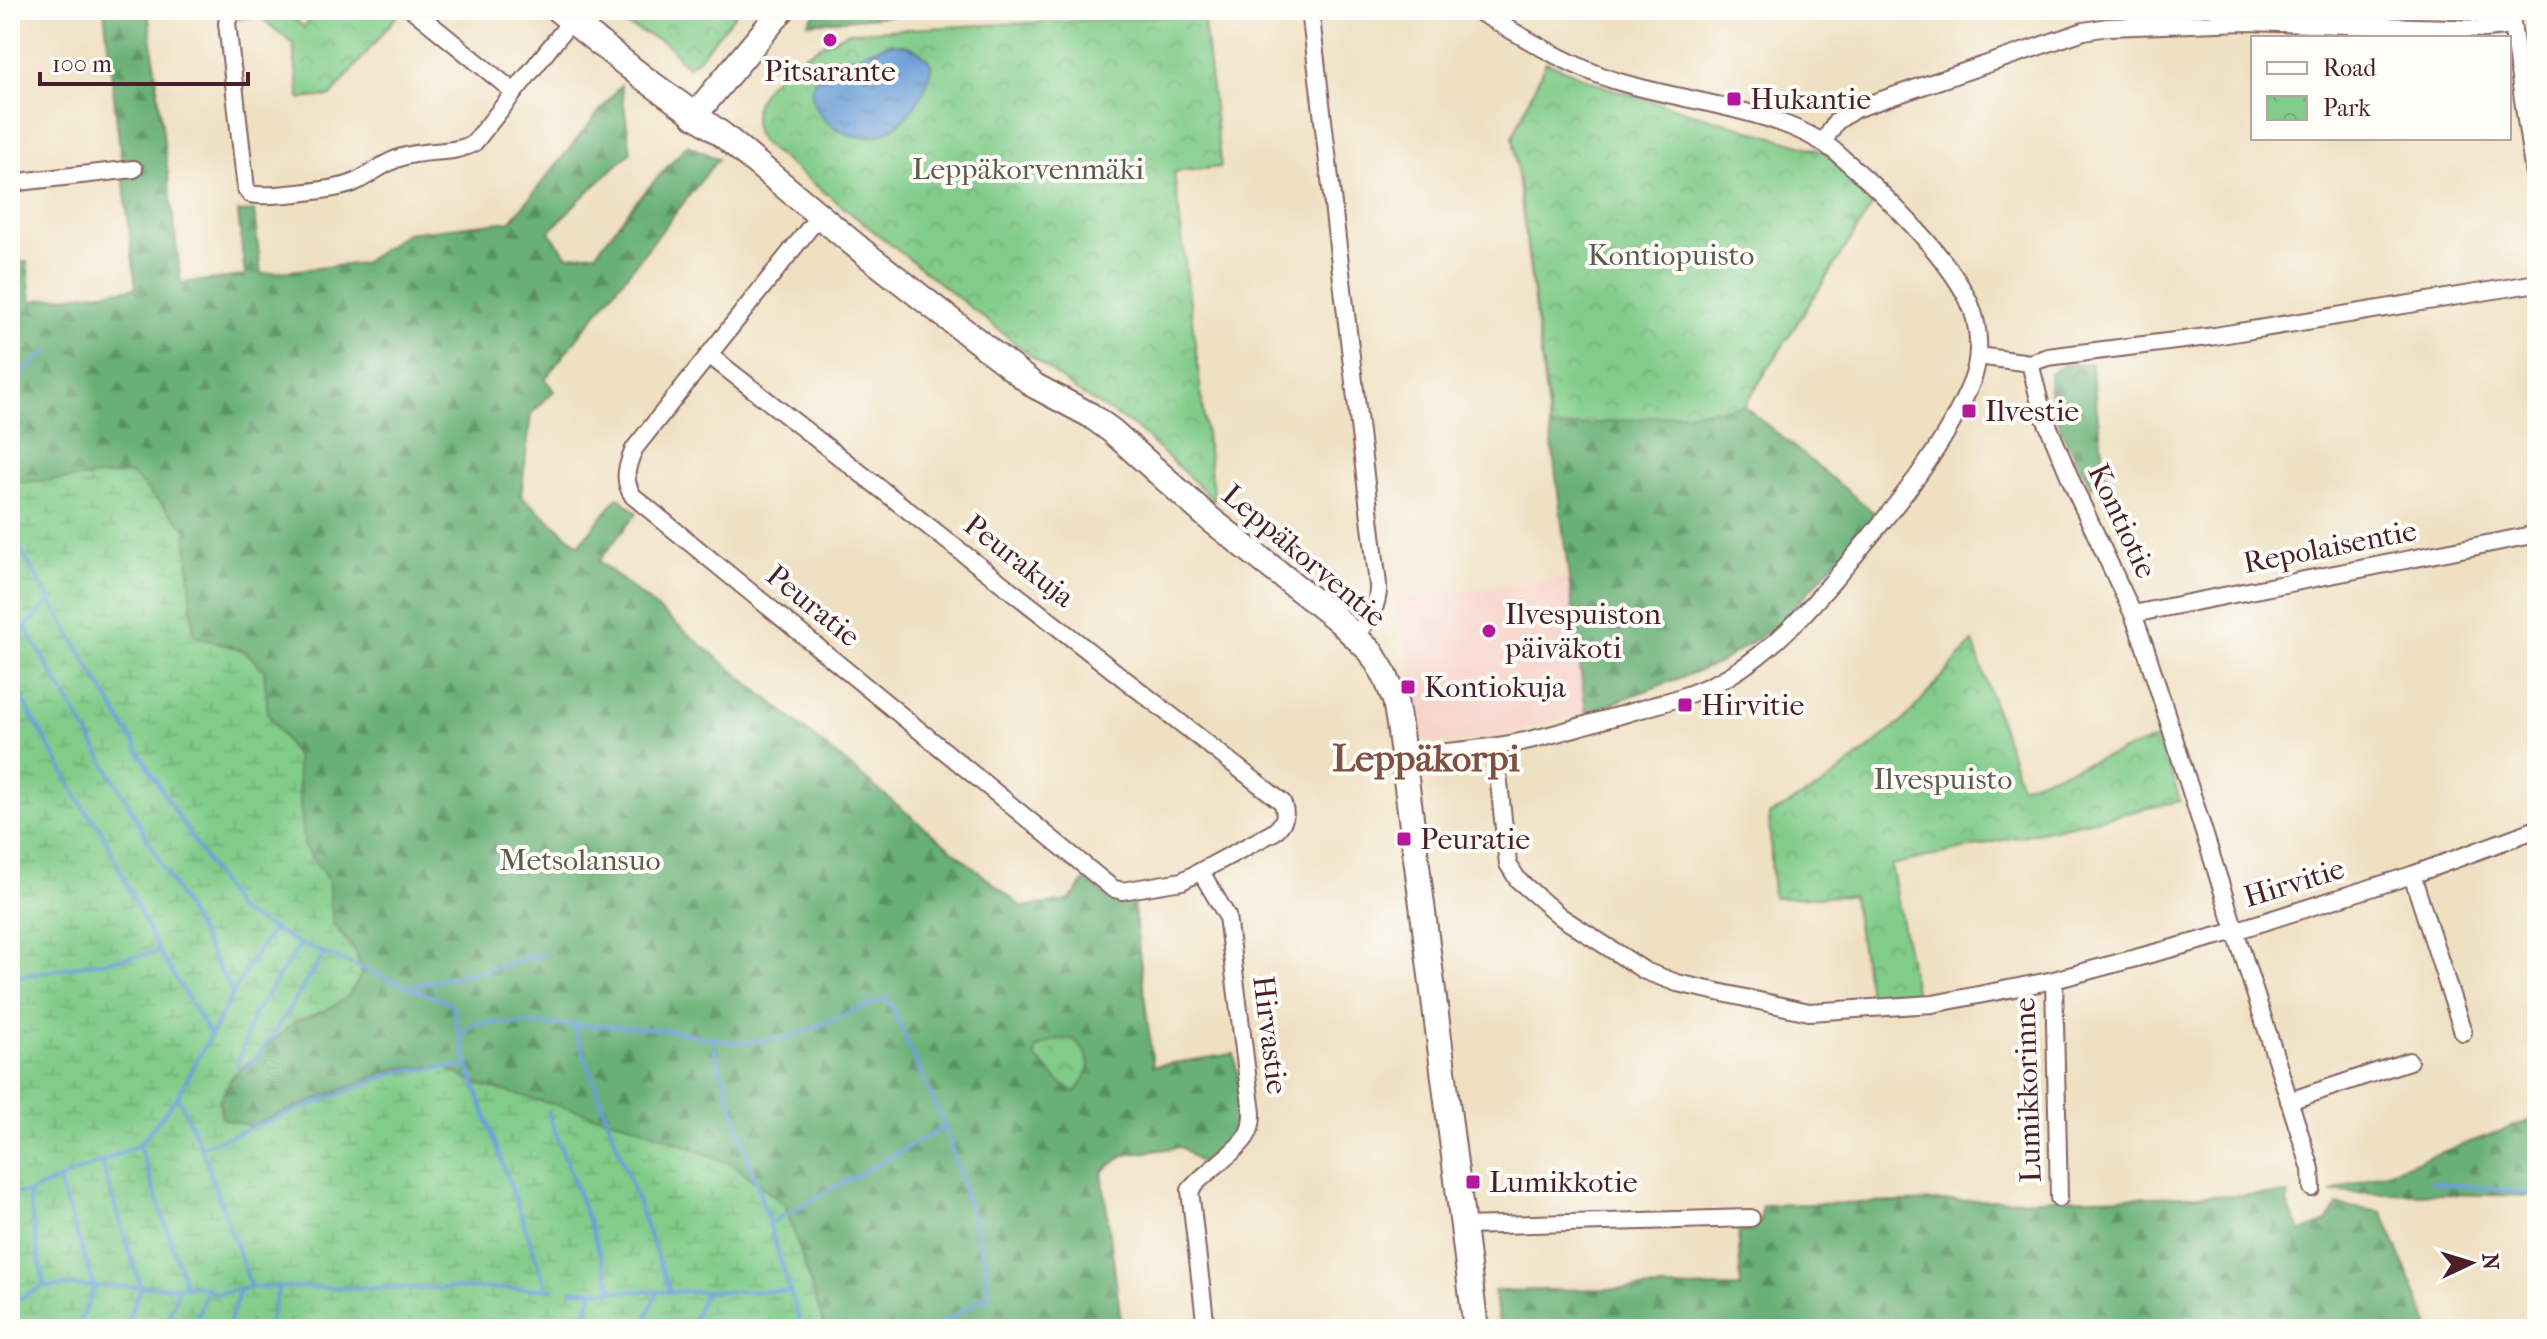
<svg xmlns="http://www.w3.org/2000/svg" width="2547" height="1339" viewBox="0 0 2547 1339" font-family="'IM FELL French Canon',serif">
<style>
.built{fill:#f7d1c7}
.forest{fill:url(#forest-firs);stroke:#596850;stroke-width:2}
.wetland{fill:url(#wetland-marsh);stroke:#66765a;stroke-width:2}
.park{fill:url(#park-crowns);stroke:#66765a;stroke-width:2}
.water{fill:url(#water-ripples);stroke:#5a5f81;stroke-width:2}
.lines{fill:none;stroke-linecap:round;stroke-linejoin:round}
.stream{stroke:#6a9fd7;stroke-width:4}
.street-casing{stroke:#846360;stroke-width:20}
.secondary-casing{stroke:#846360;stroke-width:28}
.street{stroke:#fff;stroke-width:16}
.secondary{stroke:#fff;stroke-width:24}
.poi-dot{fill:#b5179e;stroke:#fdfcf7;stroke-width:3}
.labels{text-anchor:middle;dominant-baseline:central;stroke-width:8;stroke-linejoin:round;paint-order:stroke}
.poi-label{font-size:30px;fill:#4a1f2b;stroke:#fdfcf7;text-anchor:start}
.park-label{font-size:30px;fill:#5d5c4c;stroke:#fdfcf7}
.street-label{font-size:30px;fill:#4a1f2b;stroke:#fdfcf7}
.district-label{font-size:38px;font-weight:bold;fill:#7f5043;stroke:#fdfcf7}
</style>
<defs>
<pattern id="forest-firs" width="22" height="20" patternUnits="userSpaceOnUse" patternTransform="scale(2)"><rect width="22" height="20" fill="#68b075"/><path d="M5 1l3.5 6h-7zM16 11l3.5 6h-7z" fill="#588f60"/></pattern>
<pattern id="wetland-marsh" width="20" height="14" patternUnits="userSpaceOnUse" patternTransform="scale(2)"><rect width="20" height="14" fill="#81cc89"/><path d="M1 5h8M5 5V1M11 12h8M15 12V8" fill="none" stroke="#71af76"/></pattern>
<pattern id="park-crowns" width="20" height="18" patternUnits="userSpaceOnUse" patternTransform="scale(2)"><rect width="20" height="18" fill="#81cc89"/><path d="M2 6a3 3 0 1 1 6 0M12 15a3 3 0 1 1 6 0" fill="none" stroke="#71af76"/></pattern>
<pattern id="water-ripples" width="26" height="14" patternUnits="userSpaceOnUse" patternTransform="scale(2)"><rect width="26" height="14" fill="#6a9fd7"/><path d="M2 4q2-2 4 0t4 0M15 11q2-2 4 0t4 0" fill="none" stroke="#5981af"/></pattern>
</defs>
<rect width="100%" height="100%" fill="#fdfcf7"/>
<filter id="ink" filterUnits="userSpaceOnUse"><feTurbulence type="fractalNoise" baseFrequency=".0125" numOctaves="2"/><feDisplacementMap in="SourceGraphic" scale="16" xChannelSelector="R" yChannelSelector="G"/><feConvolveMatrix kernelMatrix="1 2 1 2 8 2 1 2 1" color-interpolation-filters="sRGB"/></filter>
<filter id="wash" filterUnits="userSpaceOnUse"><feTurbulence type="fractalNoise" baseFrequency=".006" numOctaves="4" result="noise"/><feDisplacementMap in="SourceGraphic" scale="32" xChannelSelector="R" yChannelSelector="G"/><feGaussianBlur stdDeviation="1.8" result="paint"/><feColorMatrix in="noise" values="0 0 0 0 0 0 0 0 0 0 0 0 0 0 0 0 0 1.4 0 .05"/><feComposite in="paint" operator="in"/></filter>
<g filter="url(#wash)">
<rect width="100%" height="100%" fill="#efe0c2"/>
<polygon class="built" points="1570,577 1586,713 1496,737 1437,743 1424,738 1418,727 1411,662 1393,600"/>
<g class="forest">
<polygon points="104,10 148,10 181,283 245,276 238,212 254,211 261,274 363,263 406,233 511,221 621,85 631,152 577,202 549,232 568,256 596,253 634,204 687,145 718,159 545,379 554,391 531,414 521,496 579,545 618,497 637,513 599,561 1022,907 1069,901 1086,880 1117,904 1133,901 1153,1066 1234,1054 1242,1103 1231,1136 1200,1163 1181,1147 1124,1155 1102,1172 1122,1329 825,1329 785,1205 480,1085 444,1067 397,1068 249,1126 222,1119 219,1101 232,1077 294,1022 326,1010 356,952 333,924 328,880 304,846 296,757 268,714 264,670 232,647 194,636 185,528 15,483 10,478 10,263 27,262 31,301 136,288"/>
<polygon points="818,10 960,10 808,23"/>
<polygon points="1546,62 1874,203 1744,406 1877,515 1779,624 1719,663 1586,713 1513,136"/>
<path d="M2091,363L2106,481L2091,486C2074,455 2045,411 2050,374L2063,365Z"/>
<polygon points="2537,1118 2537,1196 2331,1192"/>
<polygon points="2289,1194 2287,1204 2301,1232 2327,1222 2338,1205 2382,1212 2431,1329 1500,1329 1494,1291 1741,1287 1738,1226 1760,1223 1762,1205"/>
</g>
<polygon class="wetland" points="131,474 186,528 194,636 245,651 264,670 268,714 296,757 304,846 328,880 333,924 356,952 361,976 347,997 326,1010 294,1022 232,1077 219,1101 222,1118 249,1126 397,1068 444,1067 480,1085 636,1126 734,1165 785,1205 825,1329 10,1329 10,478 15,483"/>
<g class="park">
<polygon points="243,10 282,10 304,27 317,10 402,10 331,96 300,99 293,44 260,17 235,20"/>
<polygon points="600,10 739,10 699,58 687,67 666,43 619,22"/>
<path d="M1203,14L1221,167L1174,172L1214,500L1135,427L1076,391L761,142C730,90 811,49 849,32Z"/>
<polygon points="1546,62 1606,87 1824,152 1874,203 1744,406 1551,429 1513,136"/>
<polygon points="1973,642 2021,786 2160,738 2180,801 1891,865 1916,996 1870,998 1852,896 1773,898 1769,815 1822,786 1903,721"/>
<path d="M1073,1039C1095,1057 1092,1071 1076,1092L1063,1085L1035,1057L1036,1049L1054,1040Z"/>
</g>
<path class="water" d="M890,44C908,44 920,48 931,64C930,81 923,95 912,109C865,174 792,108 817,78C830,63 871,50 890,44Z"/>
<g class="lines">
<g class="stream">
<polyline points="10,383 49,350"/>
<polyline points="10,532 164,794 238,911 301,944 408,987 478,972 544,954"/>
<polyline points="25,627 124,796 233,994"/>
<polyline points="10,645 49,602"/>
<polyline points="10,677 85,810 99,826 159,952 211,1036"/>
<polyline points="10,978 159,952"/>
<polyline points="410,988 452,1004 468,1066 547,1289"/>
<polyline points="573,1024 670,1292"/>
<polyline points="461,1036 476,1023 610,1026 667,1030 739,1043 791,1037 886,998 893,1010 945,1127 984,1259 989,1295 931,1329"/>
<polyline points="711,1038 802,1329"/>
<polyline points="237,1066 253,1015 301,944"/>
<polyline points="248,1068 271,1038 324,954"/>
<polyline points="178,1096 201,1147 251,1287"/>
<polyline points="548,1112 613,1289"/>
<polyline points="139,1145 186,1287"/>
<polyline points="201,1147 400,1071 468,1066"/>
<polyline points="101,1161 141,1288 124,1329"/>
<polyline points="58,1180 95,1288 76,1329"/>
<polyline points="2432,1182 2537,1194"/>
<polyline points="10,1193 28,1193 139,1145 178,1096 246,969 274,928"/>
<polyline points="28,1193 44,1286"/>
<polyline points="768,1224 945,1127"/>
<polyline points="572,1290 670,1292 789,1291"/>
<polyline points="10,1303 44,1286 207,1287 215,1294 251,1287 554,1289"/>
<polyline points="164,1329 179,1288"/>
<polyline points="194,1329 207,1287"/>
<polyline points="227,1329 240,1290"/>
<polyline points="267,1329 279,1288"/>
<polyline points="579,1329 594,1290"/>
<polyline points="642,1329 657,1292"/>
<polyline points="689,1329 706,1291"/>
</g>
</g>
</g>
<g filter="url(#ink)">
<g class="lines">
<defs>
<g id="street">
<path d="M231,10L227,23L246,189L250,194C266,198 337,190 353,183C371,175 384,162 402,157C426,149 452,155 474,143L571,21"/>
<polyline points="413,10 514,92"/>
<path d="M1310,10L1378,585C1379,606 1369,619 1356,635"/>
<polyline points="2510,10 2537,195"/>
<polyline points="2518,68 2537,66"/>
<polyline points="1824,141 1836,122 1855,109 2084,31 2108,27 2245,22 2486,29 2512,26"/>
<polyline points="10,183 134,169"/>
<path d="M709,355L1282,802C1288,815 1284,823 1274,832L1182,881L1122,891L1112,888L633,496C622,480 627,466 634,449L819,216"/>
<polyline points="1978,356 2030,363 2042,411 2076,492 2133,614 2145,647 2311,1169 2312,1188"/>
<polyline points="2030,363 2048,357 2215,336 2537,283"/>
<polyline points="2133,614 2537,534"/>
<polyline points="1495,747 1508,864 1518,880 1561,917 1645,971 1677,983 1809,1012 1933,1004 2054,980 2225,934 2412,875 2537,829"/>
<path d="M1403,756C1441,752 1478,750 1515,743C1549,737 1583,725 1617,716C1655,705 1694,696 1729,676C1780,646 1817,600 1855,555C1900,501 1945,447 1972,381C1979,362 1980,339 1975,319C1964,269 1878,188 1838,154C1787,109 1680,102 1613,80C1565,64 1520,35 1476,10"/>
<path d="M1201,872L1227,916L1252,1113C1252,1121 1251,1130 1246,1137C1234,1155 1205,1171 1190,1190L1206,1329"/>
<polyline points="2412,875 2463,1032"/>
<polyline points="2054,980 2059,1198"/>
<polyline points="2289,1101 2409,1061"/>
<polyline points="1464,1226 1751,1218"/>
</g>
<g id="secondary">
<polyline points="558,10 641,76 724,136 867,255 1035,386 1090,415 1112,431 1210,519 1337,619 1371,652 1385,675 1395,700 1399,724 1476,1329"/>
<polyline points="694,116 782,10"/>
</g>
</defs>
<use href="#street" class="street-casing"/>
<use href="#secondary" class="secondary-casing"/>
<use href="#street" class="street"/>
<use href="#secondary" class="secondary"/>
</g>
</g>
<g class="poi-dot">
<circle cx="830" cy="40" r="8"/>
<rect x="1726" y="91" width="16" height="16" rx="4"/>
<rect x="1961" y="403" width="16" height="16" rx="4"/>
<circle cx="1489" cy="631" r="8"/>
<rect x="1400" y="679" width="16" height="16" rx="4"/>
<rect x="1677" y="697" width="16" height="16" rx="4"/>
<rect x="1396" y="831" width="16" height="16" rx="4"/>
<rect x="1465" y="1174" width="16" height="16" rx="4"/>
</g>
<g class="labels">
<g class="poi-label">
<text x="830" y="71" text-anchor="middle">Pitsarante</text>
<text x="1750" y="99">Hukantie</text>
<text x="1985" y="411">Ilvestie</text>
<text x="1505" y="614">Ilvespuiston<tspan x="1505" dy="34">päiväkoti</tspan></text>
<text x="1424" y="687">Kontiokuja</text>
<text x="1701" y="705">Hirvitie</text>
<text x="1420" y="839">Peuratie</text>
<text x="1489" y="1182">Lumikkotie</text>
</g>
<g class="park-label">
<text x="1028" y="169">Leppäkorvenmäki</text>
<text x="1671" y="255">Kontiopuisto</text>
<text x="1943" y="779">Ilvespuisto</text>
<text x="580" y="860">Metsolansuo</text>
</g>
<g class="street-label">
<text transform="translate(2122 521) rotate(65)">Kontiotie</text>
<text transform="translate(2330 547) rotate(-11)">Repolaisentie</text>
<text transform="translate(1304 556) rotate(40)">Leppäkorventie</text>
<text transform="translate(1019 561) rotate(38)">Peurakuja</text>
<text transform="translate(813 606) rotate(39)">Peuratie</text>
<text transform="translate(2294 883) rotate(-17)">Hirvitie</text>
<text transform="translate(1270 1035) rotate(83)">Hirvastie</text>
<text transform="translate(2028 1090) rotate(-92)">Lumikkorinne</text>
</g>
<g class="district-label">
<text x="1426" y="758">Leppäkorpi</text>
</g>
</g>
<rect width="2547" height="1339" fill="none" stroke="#fdfcf7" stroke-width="40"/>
<rect x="2251" y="36" width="260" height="104" fill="#fdfcf7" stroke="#b5a4a5" stroke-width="2"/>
<rect x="2267" y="62" width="40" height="12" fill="#ffffff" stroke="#b5a4a5" stroke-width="2"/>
<text x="2323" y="76" font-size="24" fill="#4a1f2b">Road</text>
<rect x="2267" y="96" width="40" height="24" fill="url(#park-crowns)" stroke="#b5a4a5" stroke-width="2"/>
<text x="2323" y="116" font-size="24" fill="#4a1f2b">Park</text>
<g transform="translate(2471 1263) rotate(86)" stroke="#fdfcf7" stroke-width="6" paint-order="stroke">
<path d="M0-6L14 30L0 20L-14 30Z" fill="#4a1f2b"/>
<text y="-12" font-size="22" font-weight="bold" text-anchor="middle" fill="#4a1f2b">N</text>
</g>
<path d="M40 72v12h208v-12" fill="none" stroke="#4a1f2b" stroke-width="4"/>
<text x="52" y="72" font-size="24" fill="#4a1f2b" stroke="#fdfcf7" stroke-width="6" paint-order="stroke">100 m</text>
</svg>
